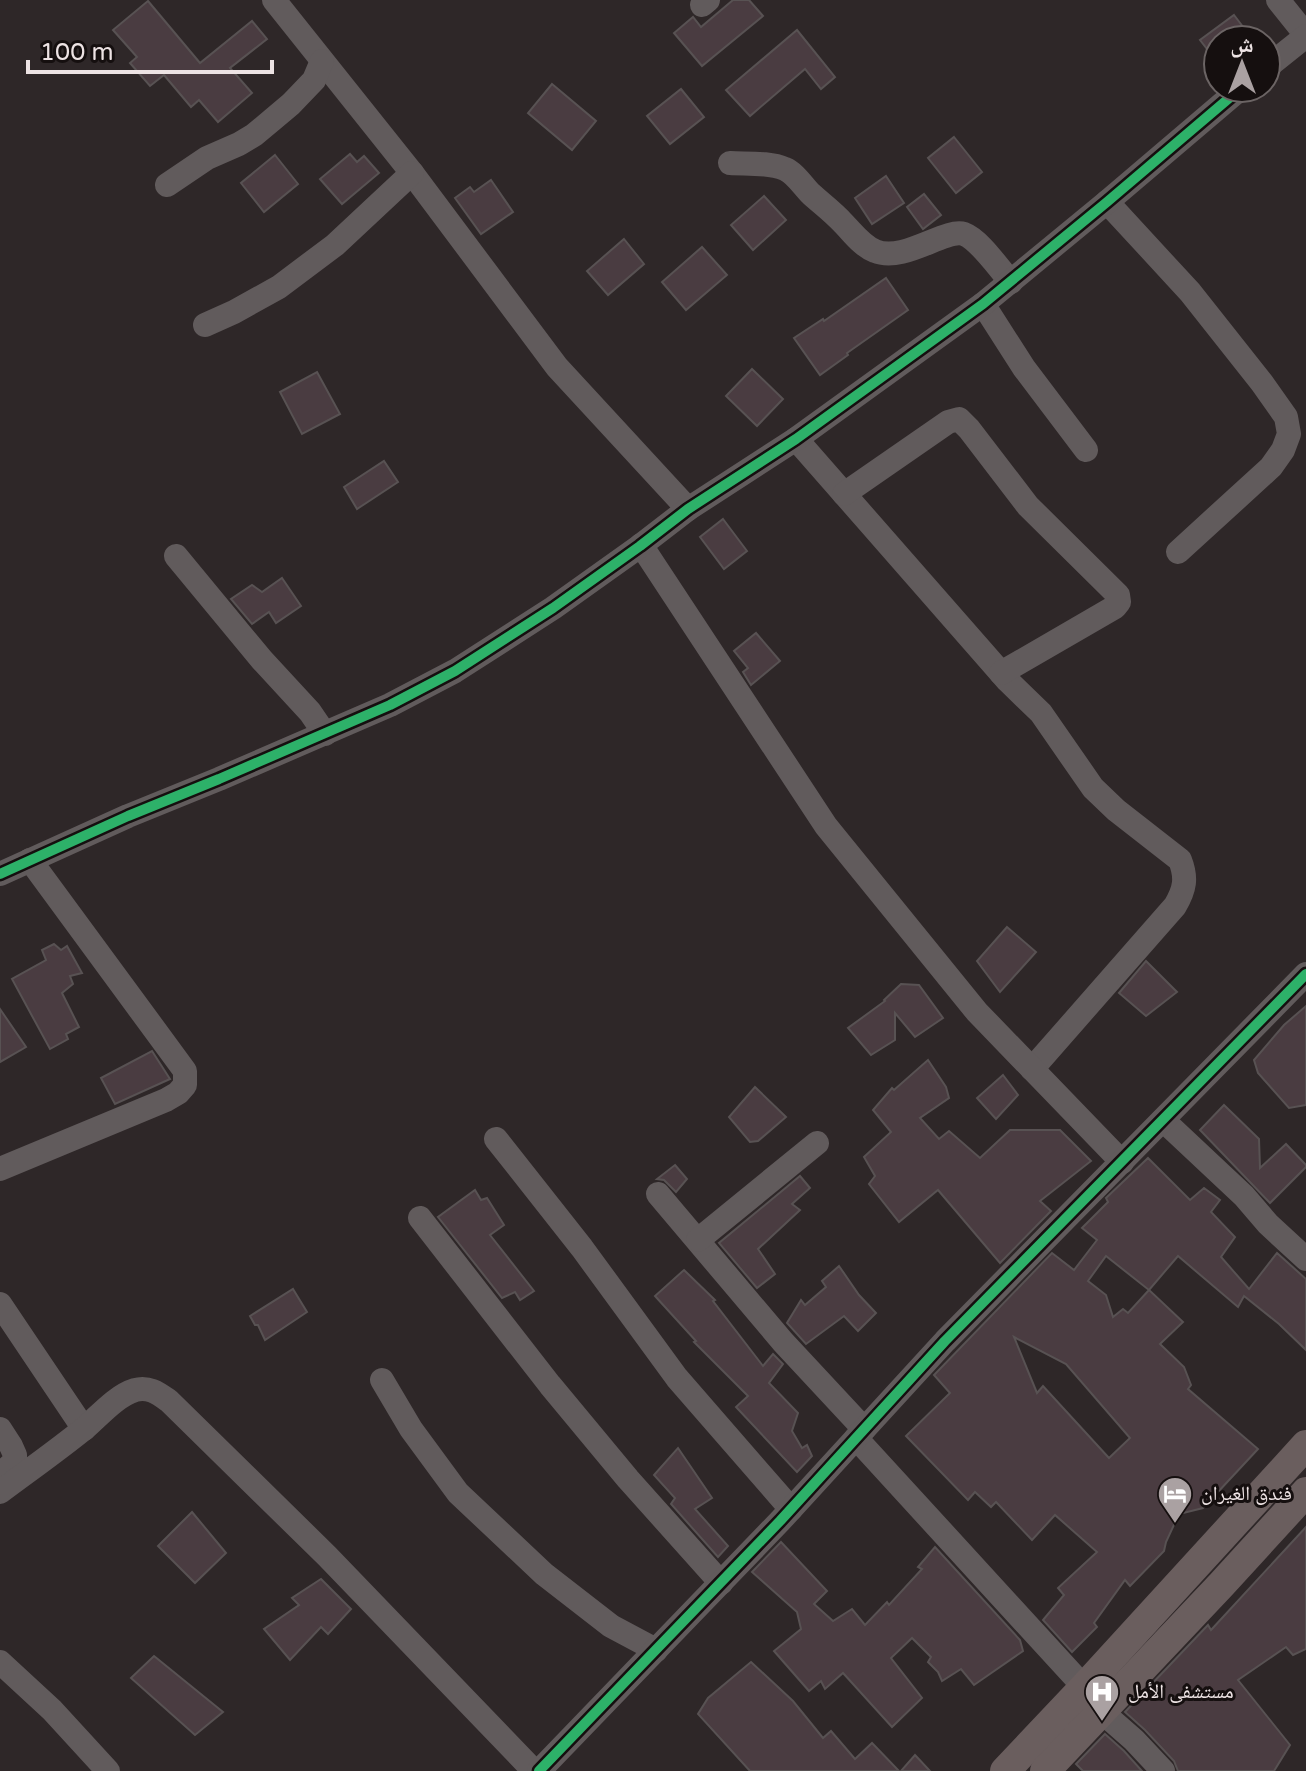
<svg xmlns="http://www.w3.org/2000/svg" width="1306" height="1771" viewBox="0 0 1306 1771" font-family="'Varela Round','Noto Naskh Arabic',sans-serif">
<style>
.building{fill:#4a3c41;stroke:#585253;stroke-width:2;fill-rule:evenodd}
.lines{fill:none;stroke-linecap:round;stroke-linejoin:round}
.minor{stroke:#615b5c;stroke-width:24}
.major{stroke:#6a5e5e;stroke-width:30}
.cycleway-casing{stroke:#150f0f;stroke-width:15}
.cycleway{stroke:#2db169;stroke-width:10}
.labels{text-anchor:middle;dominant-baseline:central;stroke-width:6;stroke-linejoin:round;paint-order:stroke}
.poi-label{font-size:20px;fill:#ede3e4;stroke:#150f0f;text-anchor:start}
</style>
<rect width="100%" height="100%" fill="#2e2728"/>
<g class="building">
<polygon points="733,0 749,0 763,16 702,66 674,33 693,17 701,27"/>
<polygon points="148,1 200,63 252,21 267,39 230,68 252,93 218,122 199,100 191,107 164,75 150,86 130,63 137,57 113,30"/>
<polygon points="1234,15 1253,40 1218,40 1218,63 1200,40"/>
<polygon points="797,30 835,77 821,89 805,69 750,116 726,90"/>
<polygon points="552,84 596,121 572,150 528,113"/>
<polygon points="681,89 704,117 670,144 647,116"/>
<polygon points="954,137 982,172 956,193 928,158"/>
<polygon points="350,154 357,162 364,156 379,173 342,204 320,179"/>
<polygon points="275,155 298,184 264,212 241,183"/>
<polygon points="886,176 904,203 872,224 855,198"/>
<polygon points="491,180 513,212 481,234 455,198 470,187 474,192"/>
<polygon points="924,194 941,215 923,229 907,207"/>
<polygon points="764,196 786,220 753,250 731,225"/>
<polygon points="624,239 644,264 608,295 587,271"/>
<polygon points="702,247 727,275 686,310 662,282"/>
<polygon points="886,278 908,310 847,353 848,355 820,375 794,338 823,319 824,321"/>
<polygon points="752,369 783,399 757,426 726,396"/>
<polygon points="317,372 340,414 302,434 280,392"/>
<polygon points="384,461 398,482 357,509 344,487"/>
<polygon points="723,519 747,551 724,569 700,537"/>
<polygon points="282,578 301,606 276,623 269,612 252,624 231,599 252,585 262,592"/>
<polygon points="756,633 780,661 751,685 743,672 748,668 734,651"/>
<polygon points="1007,927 1036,952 1000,992 977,961"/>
<polygon points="54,944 61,950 67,946 82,973 70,976 73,984 62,993 79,1027 66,1034 68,1039 50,1049 12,979 46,960 42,950"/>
<polygon points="1146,961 1177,992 1146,1016 1119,993"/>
<polygon points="901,984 919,985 943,1018 915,1037 895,1013 895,1040 871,1055 848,1028 885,1001 884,1000"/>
<polygon points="1306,1006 1306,1105 1289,1108 1258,1073 1254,1060 1284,1025"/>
<polygon points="0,1009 26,1047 0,1062"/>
<polygon points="152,1051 170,1079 115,1104 101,1078"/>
<polygon points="928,1060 946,1087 949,1098 920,1118 939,1139 949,1131 980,1158 1010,1130 1060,1130 1091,1161 1040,1201 1051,1211 1000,1263 938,1190 899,1222 869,1184 875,1176 864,1157 891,1132 873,1110 892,1088 894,1090"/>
<polygon points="1003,1075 1018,1095 996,1119 977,1098"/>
<polygon points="755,1087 786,1117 758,1141 750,1142 729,1117"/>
<polygon points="1224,1105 1259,1139 1260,1168 1286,1144 1306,1165 1306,1167 1270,1203 1200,1130"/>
<path d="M1148,1158L1190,1200L1204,1188L1220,1200L1211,1212L1235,1237L1221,1257L1249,1289L1277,1253L1306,1279V1350L1279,1324L1244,1296L1238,1307L1178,1256L1149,1290L1183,1322L1160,1344L1184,1367L1191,1385L1188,1389L1258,1449L1203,1508L1179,1514L1166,1542L1164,1551L1130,1586L1125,1580L1094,1623L1097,1627L1072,1652L1043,1620L1064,1595L1058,1588L1097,1552L1055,1515L1032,1540L996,1502L991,1507L975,1492L968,1500L906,1436L950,1393L934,1375L1052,1253L1074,1270L1097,1240L1082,1228L1108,1202L1106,1198ZM1106,1256L1149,1290L1128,1313L1123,1309L1113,1317L1106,1295L1088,1281ZM1014,1337L1066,1364L1130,1438L1109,1458L1043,1386L1037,1393Z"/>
<polygon points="675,1165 687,1179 676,1192 664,1180 657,1179"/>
<polygon points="800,1176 810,1188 792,1204 800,1210 758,1249 775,1274 757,1288 719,1243"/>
<polygon points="475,1190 481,1200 487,1198 504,1225 490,1235 534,1291 520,1300 515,1292 502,1298 438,1217"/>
<polygon points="839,1266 859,1295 876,1313 858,1331 844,1316 806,1344 787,1323 801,1300 805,1305 826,1287 822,1281"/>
<polygon points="684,1270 715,1300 713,1301 763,1366 773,1354 783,1364 769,1383 798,1413 792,1431 802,1448 807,1445 812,1456 797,1472 736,1407 748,1396 694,1342 696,1341 655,1296"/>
<polygon points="293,1289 307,1312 265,1340 258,1325 255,1325 250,1316"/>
<polygon points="678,1448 712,1498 695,1509 728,1546 718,1557 671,1504 675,1498 654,1475"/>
<polygon points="192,1512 226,1553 195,1583 158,1546"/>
<polygon points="1306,1527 1306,1649 1293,1655 1286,1647 1238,1680 1290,1745 1274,1771 1178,1771 1174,1761 1145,1730 1125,1712 1208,1625 1211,1630"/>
<polygon points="781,1542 827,1591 814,1604 833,1621 852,1609 865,1625 887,1602 889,1605 922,1569 918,1567 935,1547 1020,1640 1023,1651 974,1685 961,1669 942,1681 938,1672 928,1662 931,1657 912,1638 891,1658 922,1698 892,1727 843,1673 825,1689 821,1681 809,1691 774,1651 801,1629 797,1612 752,1572"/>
<polygon points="321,1579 351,1609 328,1634 321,1627 290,1660 264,1629 299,1605 292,1598"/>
<polygon points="154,1656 223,1712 195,1735 131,1678"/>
<polygon points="751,1662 793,1701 823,1738 831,1731 855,1759 872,1743 899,1771 750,1771 698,1714 708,1698"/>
<polygon points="1105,1734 1124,1751 1142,1771 1083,1771 1076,1764"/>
<polygon points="915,1755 930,1771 901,1771"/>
</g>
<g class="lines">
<g class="minor">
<polyline points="274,0 412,173 557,367 688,509"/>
<polyline points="1278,0 1306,35"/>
<polyline points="702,5 708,0"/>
<polyline points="1266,68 1306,36"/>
<path d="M730,163C747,164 769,162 785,169C795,173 803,186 811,194C822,204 833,212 843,223C853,233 862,246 875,251C904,263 945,228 964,234C980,240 999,269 1011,282"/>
<polyline points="167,185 207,158 239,144 254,135 272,120 291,104 314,80 322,61"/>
<polyline points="1107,202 1190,292 1262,383 1286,417 1289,434 1283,450 1271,467 1178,552"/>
<polyline points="983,304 1024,368 1086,450"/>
<polyline points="205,325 234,312 279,287 335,245 412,173"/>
<path d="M796,439L1008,681L1041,713L1093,788L1116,810L1180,860C1187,878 1185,889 1175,906L1032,1069"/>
<polyline points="844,494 948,422 959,419 969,429 1028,506 1118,595 1119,602 1115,607 1001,673"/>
<polyline points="641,545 826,826 977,1012 1122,1162"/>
<polyline points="176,556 262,660 310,712 325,734"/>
<polyline points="0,874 128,816 219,779 390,705 455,671 553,608 640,546 688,509 796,439 983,304 1107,202 1241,88"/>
<polyline points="1163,1120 1244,1196 1268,1224 1306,1259"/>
<polyline points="496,1139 582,1248 677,1378 791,1509"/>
<polyline points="0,1169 166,1100 178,1093 185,1085 185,1071 30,860"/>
<polyline points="658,1194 783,1342 864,1429"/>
<polyline points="420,1218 550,1385 628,1479 721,1583"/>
<polyline points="698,1240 817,1143"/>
<polyline points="0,1304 84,1429"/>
<polyline points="382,1380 411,1429 458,1493 544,1574 611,1626 656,1650"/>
<polyline points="0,1429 11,1446 15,1455 15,1461 0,1475"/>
<polyline points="856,1438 1084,1687"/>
<path d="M0,1492C28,1471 58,1450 85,1428C100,1415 116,1396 135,1390C149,1386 159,1394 169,1401L327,1556L534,1771"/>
<polyline points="0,1662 52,1710 108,1771"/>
<polyline points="1102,1712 1134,1740 1163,1771"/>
<polyline points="539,1771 780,1521 945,1341 1306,974"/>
</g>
<g class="major">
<polyline points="1005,1771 1091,1680 1306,1445"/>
<polyline points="1045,1771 1221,1585 1306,1492"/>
</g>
<defs>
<g id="cycleway">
<polyline points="0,874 128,816 219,779 390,705 455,671 553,608 640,546 688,509 796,439 983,304 1107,202 1241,88"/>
<polyline points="539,1771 780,1521 945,1341 1306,974"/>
</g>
</defs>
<use href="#cycleway" class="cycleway-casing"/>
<use href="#cycleway" class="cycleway"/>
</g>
<defs>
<symbol id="hotel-pin" viewBox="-11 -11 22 30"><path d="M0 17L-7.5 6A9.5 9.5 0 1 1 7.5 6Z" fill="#aaa1a2" stroke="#150f0f"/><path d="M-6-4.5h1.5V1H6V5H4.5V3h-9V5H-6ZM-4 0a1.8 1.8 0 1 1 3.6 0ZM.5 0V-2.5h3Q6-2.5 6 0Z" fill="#fff"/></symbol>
<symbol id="hospital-pin" viewBox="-11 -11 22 30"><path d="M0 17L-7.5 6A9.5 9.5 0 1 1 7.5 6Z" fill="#aaa1a2" stroke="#150f0f"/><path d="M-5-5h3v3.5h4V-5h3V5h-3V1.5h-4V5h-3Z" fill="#fff"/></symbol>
</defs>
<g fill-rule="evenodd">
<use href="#hotel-pin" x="1155" y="1474" width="40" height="54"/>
<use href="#hospital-pin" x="1082" y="1672" width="40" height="54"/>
</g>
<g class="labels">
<g class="poi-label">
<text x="1201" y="1494">فندق الغيران</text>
<text x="1128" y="1692">مستشفى الأمل</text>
</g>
</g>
<g transform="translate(1242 64)"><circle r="38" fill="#150f0f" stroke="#6b6464" stroke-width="2"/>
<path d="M0-6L14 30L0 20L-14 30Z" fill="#aaa1a2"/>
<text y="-12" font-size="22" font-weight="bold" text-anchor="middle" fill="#ede3e4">ش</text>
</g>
<path d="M28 60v12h244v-12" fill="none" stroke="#ede3e4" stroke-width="4"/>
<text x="40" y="60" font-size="24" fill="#ede3e4" stroke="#150f0f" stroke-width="6" paint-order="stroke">100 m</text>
</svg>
